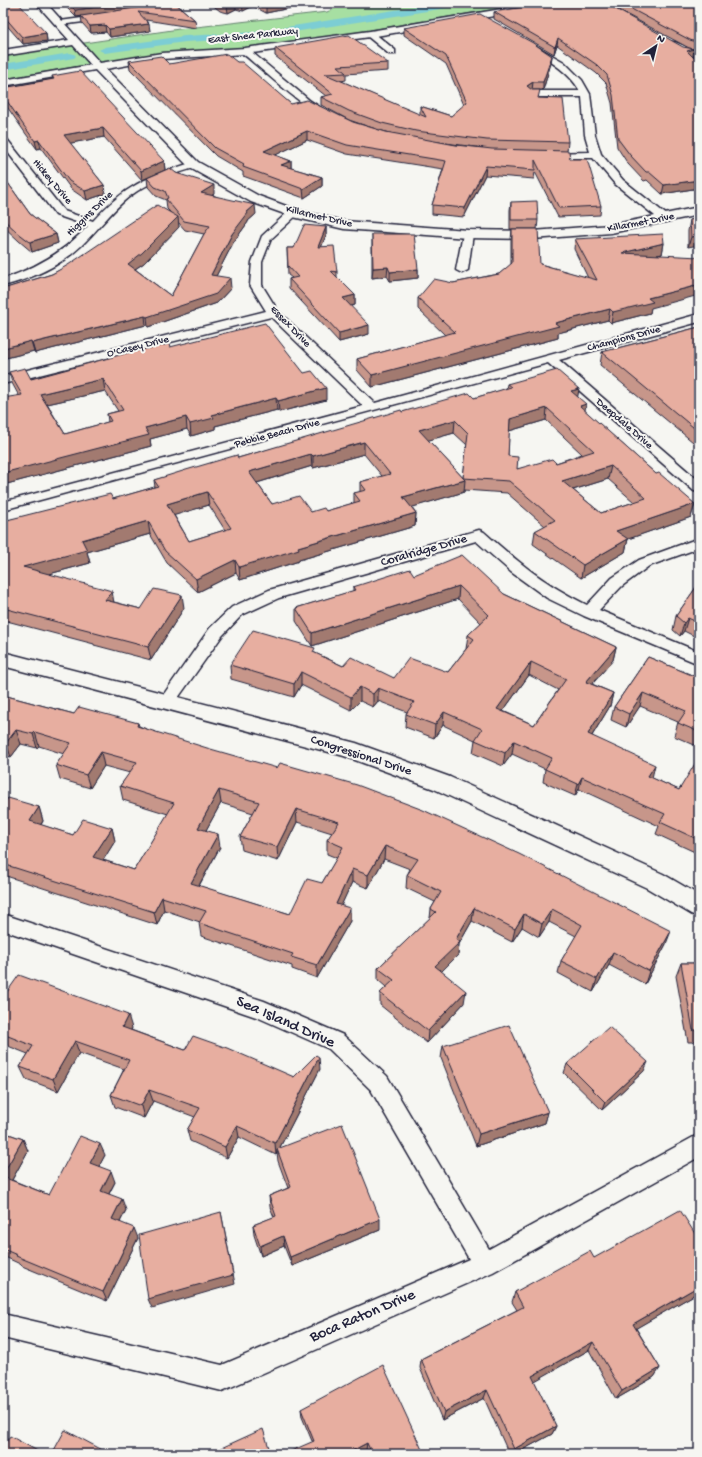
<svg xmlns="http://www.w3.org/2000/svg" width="702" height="1457" viewBox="0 0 702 1457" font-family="'Gochi Hand',sans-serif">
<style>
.green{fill:#a7dfa2;stroke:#64806e}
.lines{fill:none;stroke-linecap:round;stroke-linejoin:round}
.canal{fill:#7ccdd4;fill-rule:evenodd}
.minor-casing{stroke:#22223b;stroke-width:3}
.tertiary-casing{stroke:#22223b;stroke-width:3}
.minor{fill:#f6f6f2;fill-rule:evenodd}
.tertiary{fill:#f6f6f2;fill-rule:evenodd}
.wall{fill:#c7968a;stroke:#22223b;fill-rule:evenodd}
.shaded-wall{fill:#a27a70;stroke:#22223b}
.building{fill:#e7aea0;stroke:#22223b;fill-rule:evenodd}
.labels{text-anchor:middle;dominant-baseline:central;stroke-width:4;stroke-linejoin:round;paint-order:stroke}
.far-street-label{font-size:11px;fill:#22223b;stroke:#f6f6f2}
.street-label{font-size:13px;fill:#22223b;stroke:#f6f6f2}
.near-street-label{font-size:16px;fill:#22223b;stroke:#f6f6f2}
</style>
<rect width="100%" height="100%" fill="#f6f6f2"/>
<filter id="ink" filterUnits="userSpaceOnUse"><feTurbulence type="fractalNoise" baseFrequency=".025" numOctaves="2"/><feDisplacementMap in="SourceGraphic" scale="8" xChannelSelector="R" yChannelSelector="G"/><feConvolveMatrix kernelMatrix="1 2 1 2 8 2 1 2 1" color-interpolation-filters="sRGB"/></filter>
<g filter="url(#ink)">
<polygon class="green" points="336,3 532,3 310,40 252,47 141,56 3,79 3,55 179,29 327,12 339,6"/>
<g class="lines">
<g class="canal">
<polygon points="439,3 464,3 459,6 255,38 185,42 105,53 99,50 105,47 185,36 255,32"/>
<polygon points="70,53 74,54 76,56 74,58 3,70 3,64"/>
</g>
<defs>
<g id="minor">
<polygon points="104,15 108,17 107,19 60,25 56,23 60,21"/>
<polygon points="367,32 373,32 395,50 395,54 389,54 367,36"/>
<polygon points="669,42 675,42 699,52 699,57 669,46"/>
<path d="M528,45H534L564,62L582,80L590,94L595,135L601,154L623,180L668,216L669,218L668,220H660L615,184L593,158H543L541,156L546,153L590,152L585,135L582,97H532L528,94L532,91H580C568,70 548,60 528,49Z"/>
<path d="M242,49H248L309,100L326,111V115C314,118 255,63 242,53Z"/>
<path d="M3,137L6,138L64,211L93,221C125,186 146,177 191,163H197L199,165L197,167C174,174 150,181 130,196C112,210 98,230 81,246C60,266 31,279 3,286V279C36,268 64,252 88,226L56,215L3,146Z"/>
<polygon points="293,210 297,211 298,213 297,215 271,239 262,262 262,285 278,311 375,403 699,314 699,322 559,360 699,481 699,492 694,491 548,363 3,510 3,502 363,406 271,317 3,384 3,376 266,311 250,285 252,262 262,236 289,211"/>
<polygon points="468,231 473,234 468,270 462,273 456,270 463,234"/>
<path d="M479,530L484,532C519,563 544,584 587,605L612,578L639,560L699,538V548L649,566L622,586L599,610L699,652V664L584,616L547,598L511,572L476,541L279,598L242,615L222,636L173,705L167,707L161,705L159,701L210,628L232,607L269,590Z"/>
<polygon points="3,914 264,1001 343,1035 387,1076 489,1249 699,1134 699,1157 493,1272 222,1391 3,1338 3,1314 222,1365 469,1259 371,1090 329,1049 259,1018 3,930"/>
</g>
<g id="tertiary">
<polygon points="36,3 46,3 100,63 162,53 245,48 370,31 537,3 559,3 554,6 370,37 245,54 162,59 106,69 198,162 259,196 297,210 344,221 468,230 533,231 611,225 699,207 699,215 611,233 533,239 468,238 344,229 293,217 251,202 190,168 95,70 3,86 3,80 91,65 73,45 3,56 3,50 69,40"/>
<polygon points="3,652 356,743 450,777 663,874 699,895 699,917 691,914 647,888 434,789 344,756 3,666"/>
</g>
</defs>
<use href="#minor" class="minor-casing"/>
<use href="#tertiary" class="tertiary-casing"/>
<use href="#minor" class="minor"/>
<use href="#tertiary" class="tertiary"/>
</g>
<g class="wall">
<polygon points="3,3 46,33 47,41 23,44 3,21"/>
<polygon points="62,3 175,3 195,20 196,28 146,20 150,31 110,37 106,32 91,33 82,23 81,16 76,17"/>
<polygon points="210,3 314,3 266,13 253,6 243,11 236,9 228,13 220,11"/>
<polygon points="546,3 699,3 699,50 689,48 609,5 693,56 699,71 699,188 662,194 647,180 644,181 628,164 617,147 612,103 606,83 596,73 557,45 554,54 494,19 494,12"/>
<path d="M404,28L552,56L551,63L543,90H532L540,98L568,142L567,151L570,159L601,206L600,215L558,217L535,172L534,179L485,175L464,217L432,214V205L443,169L347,154L307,140L275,155L291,161V168L322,177V186L304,198L243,176V172L216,156L130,69L129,61L169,64L237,62L291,104L353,122L386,132L395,134L381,131L349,120L321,105V97L326,96L275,56V48L388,63V71L346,74V80L341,81L420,115V106L451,116L464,105L446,64L404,35ZM438,142L483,148L456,145Z"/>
<path d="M52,76L164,161L165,170L176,173L214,194L213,195L256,214L248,221V222L233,243L216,276L231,288L217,303L148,327L146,325L35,353L34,351L6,358L3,355V289L52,274L171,213L167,209L166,200L156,196L148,187L147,178L142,180L104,137L70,143L104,185L105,194L87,200L71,189L41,148L37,149L26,134L3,101V88L53,79ZM178,222L185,230L204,234L171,296L135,269L144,263L179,227Z"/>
<polygon points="3,176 30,214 56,234 58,243 32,252 19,241 3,226"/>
<polygon points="511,202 538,220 537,229 510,229 510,210"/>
<polygon points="699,218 688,247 688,231 690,220"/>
<polygon points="326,227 326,235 321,247 337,272 337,277 355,295 355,305 350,306 369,334 339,342 289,288 289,279 292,278 288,275 287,248 294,248"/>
<polygon points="512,229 540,264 588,278 574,249 575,239 664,243 662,254 657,255 650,313 611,323 608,320 558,333 558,338 372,387 357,370 357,359 445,335 418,309 418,298 453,283 499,274 511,265 511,240"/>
<polygon points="372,234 418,269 418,278 390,281 387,276 372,278"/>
<polygon points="699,327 699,447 600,365 602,352"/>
<path d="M170,347L304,373L326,400L279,412L277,410L215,426V429L191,436L187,429L150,439L151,446L3,485L19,396L12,383L9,372L31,379ZM105,391L118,411L107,414L108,422L65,434L47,404Z"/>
<path d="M507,384L579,389L577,397L585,411L656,474L695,504L691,517L628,539L625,552L581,578L533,544L535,531L545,526L507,493L464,490V492L412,507L416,513L415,526L299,560V561L240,580L236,573L198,592L167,563L150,534L87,552L90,563L49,574L114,602L141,609L184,608L151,660L94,645V644L3,620V521L113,499L155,487L154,480L238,458L402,412L474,398L506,389ZM546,420L582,454L556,463L517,469L508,456L509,431ZM454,433L467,445L463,478L428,440ZM364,454L382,476L360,482V492L354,493V503L326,511L311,512L272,504L257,483L312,466L313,468ZM608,479L634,502L601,513L573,490ZM209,505L225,530L189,541L174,515Z"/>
<path d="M414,575L504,594L616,647L613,660L592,684L613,693L610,706L592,736L652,778L679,790L699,763V854L656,834L659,826L579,789L575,796L543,782L545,769L512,754L503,766L473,753L475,740L443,725L434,738L405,727L406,714L407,712L378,701L373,707L360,701L351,710L301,685L294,697L231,679L230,665L315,653L343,666L394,678L448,672L466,649L468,635L481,623L458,599L312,646L296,621V608L353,591V587ZM529,675L558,690L534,725L503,711Z"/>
<polygon points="699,583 699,637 698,638 684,631 680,636 673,630 676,616"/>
<polygon points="648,657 699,678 699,747 674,736 678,722 640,706 626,727 611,720 614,707"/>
<path d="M3,695L74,714L138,723L139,726L666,944L645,984L609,965L593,992L558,973L561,961L576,936L549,922L539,937L522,927L512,942L472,921L459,944L458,955L441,971L464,1003L427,1043L380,1005V993L386,987L378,980V968L430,918L431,909L435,902L406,888L407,875L410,869L384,859L368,888L352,882L341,905L350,921L317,978L292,969V966L201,936L199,923L200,922L164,910L157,925L3,875V805L39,807L43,821L41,825L73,835L112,828L115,841L103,860L134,870L168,814L123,800L120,786L130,773L104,766L90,788L60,779L56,765L64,754L39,746L37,748L21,744L11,757L3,755ZM221,803L253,813L240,837L242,850L278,861L297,822L332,833L327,840V854L337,858L322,883L290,914L199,886L220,847L206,830Z"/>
<polygon points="681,963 699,963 699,1042 688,1042 676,976"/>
<polygon points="3,991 132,1028 131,1030 185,1050 294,1077 320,1069 279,1149 380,1230 292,1266 284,1246 261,1256 254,1235 253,1225 274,1217 270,1207 269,1196 288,1188 278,1161 277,1152 276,1155 239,1137 227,1158 190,1141 187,1130 195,1117 153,1101 144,1118 115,1107 111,1095 124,1069 79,1053 58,1091 26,1079 20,1067 28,1054 3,1044"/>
<polygon points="443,1046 548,1112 545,1123 476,1146 441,1058"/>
<polygon points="567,1064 644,1071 602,1110 564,1073"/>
<polygon points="3,1132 23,1139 28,1151 12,1180 49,1195 105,1155 99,1166 115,1182 109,1194 126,1210 120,1222 138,1238 107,1301 22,1266 20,1264 3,1256"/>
<polygon points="699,1240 699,1292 636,1328 660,1368 654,1377 616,1399 589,1350 534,1381 556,1426 552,1434 515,1454 509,1454 484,1398 442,1420 420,1368 421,1359 517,1310 512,1302 515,1292 594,1258"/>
<polygon points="301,1409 424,1454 368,1454 366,1450 312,1441 302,1417"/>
</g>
<g class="shaded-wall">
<polygon points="126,3 143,3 144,8 76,17 75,10"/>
<polygon points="234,3 236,3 236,9 228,13 227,6"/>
<polygon points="242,3 253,3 253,6 243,11"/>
<polygon points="279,3 314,3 266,13 266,6"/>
<polygon points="149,24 150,31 110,37 109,29"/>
<polygon points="105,25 106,32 91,33 90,26"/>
<polygon points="46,33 47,41 23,44 22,37"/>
<polygon points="558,38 557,45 554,54 555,47"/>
<polygon points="694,49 693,57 687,51"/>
<polygon points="552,56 551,63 543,90 543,82"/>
<polygon points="533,82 532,90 526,94 527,86"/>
<polygon points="103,128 104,137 66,144 64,135"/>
<polygon points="307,131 307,140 265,160 264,151"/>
<polygon points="39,140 41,148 37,149 35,141"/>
<polygon points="164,161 165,170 142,180 141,171"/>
<polygon points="291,161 291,170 281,165"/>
<polygon points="486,166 485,175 464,217 465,208"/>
<polygon points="322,177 322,186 304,198 303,189"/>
<polygon points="699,180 699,188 662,194 664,185"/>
<polygon points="104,185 105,194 87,200 85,191"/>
<polygon points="214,185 214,194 202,202 201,193"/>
<polygon points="255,205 256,214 248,221 248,222 233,243 212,284 211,275 232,234 246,213"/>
<polygon points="178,217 179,227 144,263 129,273 128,264"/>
<polygon points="326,227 326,235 318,256 318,247"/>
<polygon points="56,234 58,243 32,252 30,242"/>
<polygon points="699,235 699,245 688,247 691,237"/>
<polygon points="664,243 662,254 620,264 622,253"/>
<polygon points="388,267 387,276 372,278 373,268"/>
<polygon points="418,269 418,278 390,281 390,272"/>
<polygon points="230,278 231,288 217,303 148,327 147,317"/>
<polygon points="699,285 699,295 651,308 650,313 611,323 613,312 648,298"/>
<polygon points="355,295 355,305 343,308 343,298"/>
<polygon points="610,309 608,320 558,333 558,338 372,387 372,375 555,323"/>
<polygon points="145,316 146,325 35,353 32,343"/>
<polygon points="369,325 369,334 339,342 339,333"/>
<polygon points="31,341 34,351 6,358 4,348"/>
<polygon points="103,379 105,391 43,405 40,394"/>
<polygon points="326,388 326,400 279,412 278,401"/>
<polygon points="579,389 577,401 571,391"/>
<polygon points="276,398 277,410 215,426 215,429 191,436 190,424 212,415"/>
<polygon points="586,404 584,417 580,406"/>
<polygon points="547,408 546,420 509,431 510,419"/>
<polygon points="186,417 187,429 150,439 151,446 3,485 3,473 145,428"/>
<polygon points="455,420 454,433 419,443 419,430"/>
<polygon points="364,442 364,454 313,468 313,456"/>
<polygon points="311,454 312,466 250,485 249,472"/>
<polygon points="611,466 608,479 560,494 562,481"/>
<polygon points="465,480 464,492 403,510 403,497"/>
<polygon points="207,492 209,505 169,517 167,504"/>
<polygon points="695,504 691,517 614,544 616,531"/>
<polygon points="416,513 415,526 299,560 299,561 240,580 239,567 298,547"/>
<polygon points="148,521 150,534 87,552 90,563 27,580 23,567 82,540"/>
<polygon points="628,539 625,552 581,578 583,565"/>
<polygon points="235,560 236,573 198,592 196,579"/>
<polygon points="459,586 458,599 312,646 312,633"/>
<polygon points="112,591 114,603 105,600"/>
<polygon points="182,595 184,608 151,660 148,647"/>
<polygon points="688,618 684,631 680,636 684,623"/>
<polygon points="616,647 613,660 583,695 586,682"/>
<polygon points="531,662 529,675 495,722 497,709"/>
<polygon points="301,672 301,685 294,697 294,684"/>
<polygon points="360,687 360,701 351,710 351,697"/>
<polygon points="378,688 378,701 373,707 373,694"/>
<polygon points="613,693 610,706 585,747 588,734"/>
<polygon points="643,693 640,706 626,727 629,714"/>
<polygon points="444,712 443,725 434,738 435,725"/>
<polygon points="16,730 21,744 11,757 6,743"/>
<polygon points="35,732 39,746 37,748 33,734"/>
<polygon points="514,741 512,754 503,766 505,753"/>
<polygon points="101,752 104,766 90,788 86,775"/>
<polygon points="655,765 652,778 648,776"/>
<polygon points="582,777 579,789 575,796 578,784"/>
<polygon points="219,790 221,803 200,841 198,828"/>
<polygon points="39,807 43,821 34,834 30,821"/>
<polygon points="296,809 297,822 278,861 277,847"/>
<polygon points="112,828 115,841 97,870 93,857"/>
<polygon points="218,834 220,847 193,896 191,883"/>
<polygon points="385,846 384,859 368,888 368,875"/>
<polygon points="352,869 352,882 336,917 336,904"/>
<polygon points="162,897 164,910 157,925 154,912"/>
<polygon points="350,908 350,921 317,978 317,965"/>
<polygon points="474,908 472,921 459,944 458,955 434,979 435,966 456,939"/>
<polygon points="552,909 549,922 539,937 542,924"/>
<polygon points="524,914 522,927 512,942 515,929"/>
<polygon points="671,931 666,944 645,984 649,971"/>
<polygon points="613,952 609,965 593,992 597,979"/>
<polygon points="466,991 464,1003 427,1043 428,1031"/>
<polygon points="128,1015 132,1028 126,1040 122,1027"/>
<polygon points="75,1041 79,1053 58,1091 53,1079"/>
<polygon points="319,1057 320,1069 278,1151 277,1149 277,1152 276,1155 275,1143"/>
<polygon points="648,1062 644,1071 602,1110 605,1102"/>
<polygon points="149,1090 153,1101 144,1118 141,1106"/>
<polygon points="548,1112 545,1123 476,1146 479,1134"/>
<polygon points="237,1126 239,1137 227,1158 225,1147"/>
<polygon points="23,1139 28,1151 8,1187 3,1179 3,1174"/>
<polygon points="100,1144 105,1155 95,1174 90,1163"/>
<polygon points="111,1171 115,1182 105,1201 101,1191"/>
<polygon points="122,1199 126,1210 116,1230 112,1219"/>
<polygon points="221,1212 235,1284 152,1308 148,1299"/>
<polygon points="380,1219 380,1230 292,1266 290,1257"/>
<polygon points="134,1228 138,1238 107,1301 103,1292"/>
<polygon points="283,1236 284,1246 261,1256 260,1246"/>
<polygon points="699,1286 699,1292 628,1333 633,1324"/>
<polygon points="593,1342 589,1350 528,1385 532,1376"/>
<polygon points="660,1368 654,1377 616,1399 622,1391"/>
<polygon points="487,1390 484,1398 442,1420 444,1412"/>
<polygon points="556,1426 552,1434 515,1454 511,1454 514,1449"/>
<polygon points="367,1443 366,1450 359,1454 346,1454"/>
</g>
<g class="building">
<polygon points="3,3 18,3 46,33 22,37 3,15"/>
<polygon points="68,3 126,3 75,10"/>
<polygon points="143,3 175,3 195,20 138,12 149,24 109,29 105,25 90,26 81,16 142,7"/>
<polygon points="218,3 234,3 227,6 220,4"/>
<polygon points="261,3 279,3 266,6"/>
<polygon points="546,3 605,3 683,47 694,49 687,51 696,60 699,71 699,180 664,185 649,172 646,172 630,155 618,139 613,95 607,75 597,65 558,38 555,47 494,12"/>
<polygon points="620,3 699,3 699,43 690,40"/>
<polygon points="480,14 533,43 552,56 543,82 533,82 527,86 532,90 540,90 538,98 563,99 568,142 487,140 416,131 382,123 349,111 321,97 333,94 275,48 349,35 388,63 338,66 346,73 325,74 426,117 420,106 451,116 467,102 446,56 404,28"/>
<polygon points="227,54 237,62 242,62 291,104 307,100 353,122 386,132 456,145 492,149 569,151 570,159 587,159 601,206 559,208 535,160 535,170 486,166 465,208 432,205 446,161 347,145 307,131 264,151 291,161 281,165 322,177 303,189 243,167 244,164 215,148 129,61 161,56 169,64"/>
<polygon points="80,71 164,161 141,171 103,128 64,135 104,185 85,191 69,181 39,140 35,141 24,126 3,95 3,88 54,79 52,76"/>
<polygon points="170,168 176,173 214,185 201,193 255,205 246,213 248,213 232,234 211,275 230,278 216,294 147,317 145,316 32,343 31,341 4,348 3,347 3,289 52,274 68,265 157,205 178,217 142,253 128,264 171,296 204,234 210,226 184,221 166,199 168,198 165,191 155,187 147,178"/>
<polygon points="3,176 30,214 56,234 30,242 17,232 3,219"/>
<polygon points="537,201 538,220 511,220 511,202"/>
<polygon points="699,218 699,235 691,237 690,220"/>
<polygon points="304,225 326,227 318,247 334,246 337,272 331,271 355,295 343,298 369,325 339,333 289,279 298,277 288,266 287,248 294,248"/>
<polygon points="512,229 538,229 540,264 597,280 575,239 663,234 664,243 622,253 699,257 699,285 648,298 653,302 613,312 610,309 555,323 559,326 372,375 357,359 455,332 418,298 434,279 453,283 499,274 512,263"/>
<polygon points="372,234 414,234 418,269 390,272 388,267 373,268"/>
<path d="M265,323L304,373L312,371L326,388L278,401L276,398L212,415L214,418L190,424L186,417L145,428L149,435L3,473V398L22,395L9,372L25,368L31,379L127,353L169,344L170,347ZM103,379L123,410L107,414L111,421L65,434L40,394Z"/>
<polygon points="699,327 699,432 602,352"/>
<path d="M557,370L579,389L571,391L586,404L580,406L656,474L659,473L695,504L616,531L628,539L583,565L535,531L555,520L509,481L463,478L468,433L455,420L419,430L465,480L403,497L416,513L298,547L299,549L239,567L235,560L196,579L165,551L148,521L82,540L87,550L23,567L112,591L105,600L141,609L154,589L182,595L148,647L91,632L92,631L3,608V521L110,494L113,499L158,486L154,480L186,470L237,455L238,458L401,410L402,412L469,393L474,398L511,387L507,384ZM547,408L594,451L556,463L552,459L517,469L518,457L508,456L510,419ZM364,442L390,474L360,482L366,490L354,493L360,501L326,511L324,508L311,512L299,496L272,504L249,472L311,454L313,456ZM611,466L646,498L601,513L562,481ZM207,492L231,528L189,541L167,504Z"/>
<path d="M462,555L504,594L616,647L586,682L613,693L588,734L655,765L648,776L679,790L696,762L699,763V840L660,822L665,814L582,777L578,784L545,769L552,758L514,741L505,753L475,740L482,729L444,712L435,725L406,714L414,702L378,688L373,694L360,687L351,697L301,672L294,684L230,665L253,630L315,648L313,652L343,666L351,657L394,678L409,658L448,672L474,639L468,635L489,615L459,586L312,633L296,608L355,590L353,587L410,569L414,575ZM531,662L566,679L534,725L497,709Z"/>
<polygon points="699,583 699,623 688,618 684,623 676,616"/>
<polygon points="648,657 699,678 699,732 678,723 686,711 643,693 629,714 614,707"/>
<path d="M3,695L74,714L79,707L138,723L137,726L207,748L277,768L280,763L357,785L423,810L519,854L671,931L649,971L613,952L597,979L561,961L582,925L552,909L542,924L524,914L515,929L474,908L456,939L460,942L435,966L466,991L428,1031L380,993L394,980L378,968L436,912L431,909L441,892L407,875L418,859L385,846L368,875L352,869L336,904L350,908L317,965L291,957L293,954L199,923L206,911L162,897L154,912L3,864V805L8,798L39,807L30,821L73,835L83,819L112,828L93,857L134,870L174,803L120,786L137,762L101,752L86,775L56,765L71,743L35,732L33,734L16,730L6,743L3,742ZM219,790L259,802L240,837L277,847L296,809L339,822L327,840L343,847L322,883L307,879L290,914L191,883L218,834L198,828Z"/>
<polygon points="681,963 699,963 699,1030 693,1030"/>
<polygon points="19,975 128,1015 122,1027 185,1050 193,1036 227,1048 294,1077 316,1055 319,1057 275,1143 237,1126 225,1147 187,1130 200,1108 149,1090 141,1106 111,1095 129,1060 75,1041 53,1079 20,1067 33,1046 3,1034 3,991 7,992"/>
<polygon points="509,1025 548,1112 479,1134 443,1046"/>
<polygon points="609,1027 648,1062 605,1102 567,1064"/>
<polygon points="342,1124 380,1219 290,1257 283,1236 260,1246 253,1225 276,1216 269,1196 291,1187 277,1149"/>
<polygon points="3,1132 23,1139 3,1174"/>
<polygon points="80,1136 100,1144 90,1163 111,1171 101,1191 122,1199 112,1219 134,1228 103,1292 16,1256 17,1255 3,1249 3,1177 49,1195"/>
<polygon points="680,1210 699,1240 699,1286 633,1324 660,1368 622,1391 593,1342 532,1376 556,1426 514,1449 487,1390 444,1412 421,1359 523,1307 515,1292 590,1251 594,1258"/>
<polygon points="221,1212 233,1275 148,1299 139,1235"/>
<polygon points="383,1365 424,1454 372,1454 367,1443 346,1454 284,1454 314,1441 301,1409"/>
<polygon points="263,1429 271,1454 208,1454"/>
<polygon points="65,1430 110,1454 52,1454"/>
<polygon points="10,1436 43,1454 3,1454 3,1447"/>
</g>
</g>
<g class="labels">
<g class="far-street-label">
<text transform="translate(253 36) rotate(-6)">East Shea Parkway</text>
<text transform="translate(52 182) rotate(50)">Hickey Drive</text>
<text transform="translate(90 214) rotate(-44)">Higgins Drive</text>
<text transform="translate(319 217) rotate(13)">Killarmet Drive</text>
<text transform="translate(641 223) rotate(-11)">Killarmet Drive</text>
<text transform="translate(290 327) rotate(46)">Essex Drive</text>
<text transform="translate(624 339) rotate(-15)">Champions Drive</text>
<text transform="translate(138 347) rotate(-14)">O'Casey Drive</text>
<text transform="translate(624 424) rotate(41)">Deepdale Drive</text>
<text transform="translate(277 434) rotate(-15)">Pebble Beach Drive</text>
</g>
<g class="street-label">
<text transform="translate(424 551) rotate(-16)">Coralridge Drive</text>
<text transform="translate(361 756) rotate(18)">Congressional Drive</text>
</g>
<g class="near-street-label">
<text transform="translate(285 1023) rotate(24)">Sea Island Drive</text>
<text transform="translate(363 1317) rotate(-23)">Boca Raton Drive</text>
</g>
</g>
<rect width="702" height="1457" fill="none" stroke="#f6f6f2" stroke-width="16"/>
<rect x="8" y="8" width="686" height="1441" fill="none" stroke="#22223b" stroke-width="1.5" filter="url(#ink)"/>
<g transform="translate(656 46) rotate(35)" stroke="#f6f6f2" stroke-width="3" paint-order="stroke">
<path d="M0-3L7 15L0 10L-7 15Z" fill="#22223b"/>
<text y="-6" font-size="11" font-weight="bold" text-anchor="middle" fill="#22223b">N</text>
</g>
</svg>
